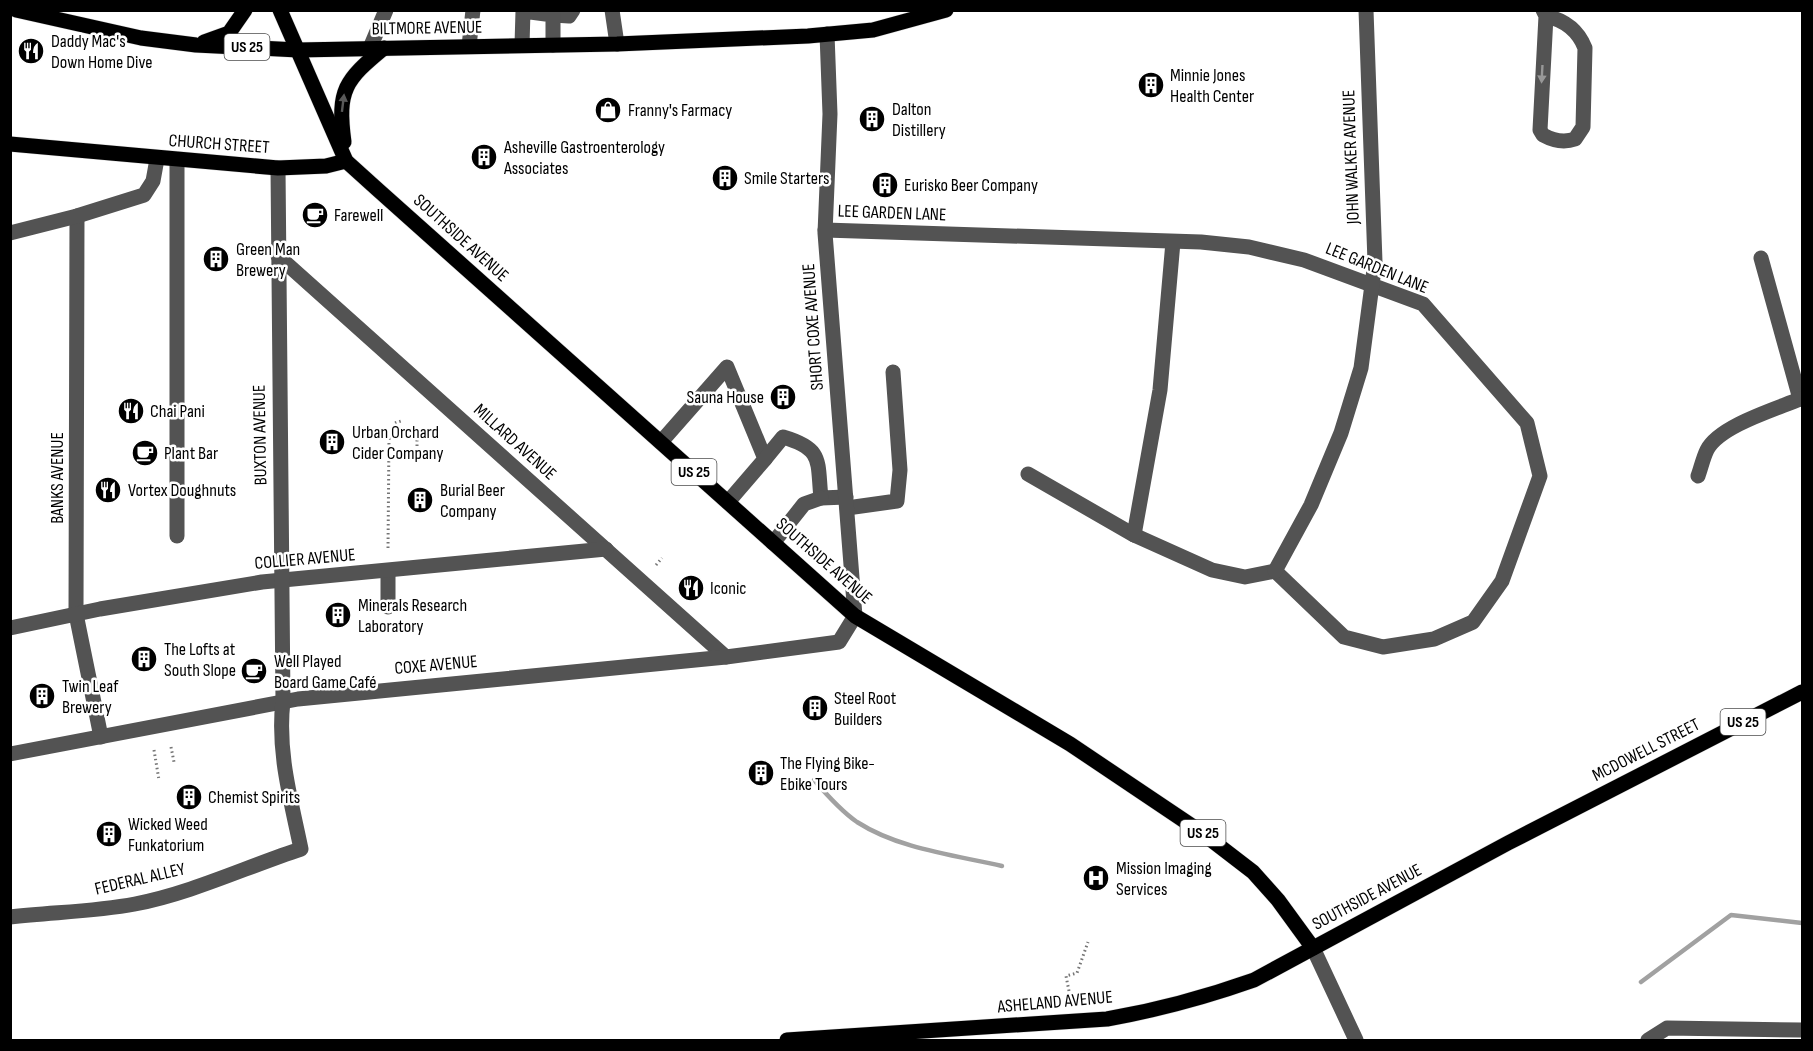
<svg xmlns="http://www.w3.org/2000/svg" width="1813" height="1051" viewBox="0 0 1813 1051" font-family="'Sofia Sans Condensed',sans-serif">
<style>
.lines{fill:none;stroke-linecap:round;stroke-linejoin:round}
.stream{stroke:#a1a1a1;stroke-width:4.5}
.major-casing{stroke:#dbdbdb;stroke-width:16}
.path{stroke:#757575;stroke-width:3;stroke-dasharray:1.5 3;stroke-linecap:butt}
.minor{stroke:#535353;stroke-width:15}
.major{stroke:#000;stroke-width:15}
.oneway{fill:#989898}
.oneway2{fill:#595959}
.labels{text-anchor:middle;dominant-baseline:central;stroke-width:5;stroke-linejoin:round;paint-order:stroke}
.shield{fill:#fff;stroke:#4c4c4c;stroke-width:1.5}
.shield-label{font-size:16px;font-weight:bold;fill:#000}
.street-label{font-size:18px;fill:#000;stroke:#fff}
.poi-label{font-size:18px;fill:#000;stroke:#fff;text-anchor:start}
</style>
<rect width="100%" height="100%" fill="#fff"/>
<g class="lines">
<g class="stream">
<path d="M814,780C826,794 841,811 857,822C899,849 954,855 1002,866"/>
<polyline points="1641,982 1731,915 1802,923"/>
</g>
<defs>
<g id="major">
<polyline points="16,10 141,38 196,45 298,50 617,44 808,36 873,30 946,10"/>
<polyline points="280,10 346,161 377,189 855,616 1070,744 1201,832 1253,872 1278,900 1313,948"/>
<polyline points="204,42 229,33 245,10"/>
<path d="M344,142C337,90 345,80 384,48"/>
<polyline points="10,144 278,168 326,166 346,161"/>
<path d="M787,1040L1107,1019C1158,1010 1206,997 1254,980L1508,843L1802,692"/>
</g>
</defs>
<use href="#major" class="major-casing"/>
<g class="path">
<polyline points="395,423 401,421"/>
<polyline points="410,438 417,438 417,447"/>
<polyline points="388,548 389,437 394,437"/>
<polyline points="656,565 662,558"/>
<polyline points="171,747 174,762"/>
<polyline points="154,750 159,780"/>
<polyline points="1069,991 1066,976 1077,973 1088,942"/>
</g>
<g class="minor">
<polyline points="554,10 553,15 569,16 573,10"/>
<polyline points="612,10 617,44"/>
<path d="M1543,10L1546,16L1540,130L1543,135C1554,141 1564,143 1575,139L1583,127L1585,48C1578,30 1564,20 1546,16"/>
<polyline points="522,45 523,11 553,15 553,45"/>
<polyline points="469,46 473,10"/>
<polyline points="370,48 386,10"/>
<polyline points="77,216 76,614 101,737"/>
<polyline points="825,230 1201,242 1249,247 1304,260 1423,304 1527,423 1540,476 1502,581 1473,622 1434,639 1383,647 1344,637 1275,571"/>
<polyline points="10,233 77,216 144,195 153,181 157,159"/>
<polyline points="278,256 726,657"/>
<polyline points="1761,258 1800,399 1802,399"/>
<polyline points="661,442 727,367 765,459 728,502"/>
<path d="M765,459L783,437C824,449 817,461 821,498L846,497"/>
<polyline points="1028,474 1134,535 1212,570 1245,577 1275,571"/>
<path d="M1698,476C1701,468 1703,458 1707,450C1719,426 1776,409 1800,399"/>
<polyline points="847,508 897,501 900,470 893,372"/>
<polyline points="1134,535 1160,390 1173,242"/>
<polyline points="177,536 177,160"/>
<polyline points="773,543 804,504 821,498"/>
<polyline points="1275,571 1311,505 1341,433 1361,368 1375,262 1366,10"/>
<polyline points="388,607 388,571"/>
<polyline points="10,628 100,609 262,582 606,549"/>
<polyline points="10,754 298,699 726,657 839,642 855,616 825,233 830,114 827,34"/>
<path d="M10,917C52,912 93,912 135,904C192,893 246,867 301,849C291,800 277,752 283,701L278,168"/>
<polyline points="1313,948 1356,1040"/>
<polyline points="1648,1040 1667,1028 1802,1030"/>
</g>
<use href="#major" class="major"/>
</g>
<defs><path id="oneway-solid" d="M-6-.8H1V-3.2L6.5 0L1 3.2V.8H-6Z" transform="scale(1.5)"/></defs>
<use class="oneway" href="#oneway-solid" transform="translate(1542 74) rotate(93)"/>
<use class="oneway2" href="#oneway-solid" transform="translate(343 103) rotate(-83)"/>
<defs>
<symbol id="restaurant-disc" viewBox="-11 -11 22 22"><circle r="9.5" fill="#000" stroke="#fff"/><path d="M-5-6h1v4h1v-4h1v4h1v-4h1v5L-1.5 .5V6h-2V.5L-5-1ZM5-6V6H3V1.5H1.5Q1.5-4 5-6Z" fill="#fff"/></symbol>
<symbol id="building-disc" viewBox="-11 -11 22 22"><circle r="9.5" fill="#000" stroke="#fff"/><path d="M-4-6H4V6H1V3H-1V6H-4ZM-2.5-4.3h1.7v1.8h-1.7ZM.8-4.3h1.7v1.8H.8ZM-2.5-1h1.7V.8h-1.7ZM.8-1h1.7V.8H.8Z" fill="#fff"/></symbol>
<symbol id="shop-disc" viewBox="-11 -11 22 22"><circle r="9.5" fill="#000" stroke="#fff"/><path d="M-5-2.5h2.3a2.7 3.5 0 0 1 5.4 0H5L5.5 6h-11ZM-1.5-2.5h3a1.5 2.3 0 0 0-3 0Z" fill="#fff"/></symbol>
<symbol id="cafe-disc" viewBox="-11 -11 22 22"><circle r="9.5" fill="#000" stroke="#fff"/><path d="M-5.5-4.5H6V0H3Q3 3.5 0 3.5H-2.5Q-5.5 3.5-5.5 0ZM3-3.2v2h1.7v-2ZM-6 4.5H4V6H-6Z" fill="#fff"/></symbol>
<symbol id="hospital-disc" viewBox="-11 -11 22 22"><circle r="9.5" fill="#000" stroke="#fff"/><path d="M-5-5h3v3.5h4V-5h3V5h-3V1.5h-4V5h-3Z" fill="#fff"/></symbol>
</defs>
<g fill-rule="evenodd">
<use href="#restaurant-disc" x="16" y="36" width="30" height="30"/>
<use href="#building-disc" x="1136" y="70" width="30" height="30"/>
<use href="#shop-disc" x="593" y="95" width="30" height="30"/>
<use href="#building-disc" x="857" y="104" width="30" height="30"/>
<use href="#building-disc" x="469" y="142" width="30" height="30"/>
<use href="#building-disc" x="710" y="163" width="30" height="30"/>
<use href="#building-disc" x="870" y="170" width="30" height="30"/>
<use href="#cafe-disc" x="300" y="200" width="30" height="30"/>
<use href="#building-disc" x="201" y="244" width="30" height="30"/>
<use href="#building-disc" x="768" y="382" width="30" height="30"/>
<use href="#restaurant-disc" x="116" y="396" width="30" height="30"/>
<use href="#building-disc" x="317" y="427" width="30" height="30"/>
<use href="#cafe-disc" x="130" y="438" width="30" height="30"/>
<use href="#restaurant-disc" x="93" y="475" width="30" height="30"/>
<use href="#building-disc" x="405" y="485" width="30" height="30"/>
<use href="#restaurant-disc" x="676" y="573" width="30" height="30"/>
<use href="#building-disc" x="323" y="600" width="30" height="30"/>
<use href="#building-disc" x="129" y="644" width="30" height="30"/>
<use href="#cafe-disc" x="239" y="656" width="30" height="30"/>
<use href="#building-disc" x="27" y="681" width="30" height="30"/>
<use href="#building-disc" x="800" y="693" width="30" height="30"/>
<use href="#building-disc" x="746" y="758" width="30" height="30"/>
<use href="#building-disc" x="174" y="782" width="30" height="30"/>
<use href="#building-disc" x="94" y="819" width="30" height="30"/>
<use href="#hospital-disc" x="1081" y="863" width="30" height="30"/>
</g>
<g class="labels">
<g class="shield">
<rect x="224.5" y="34" width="45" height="26" rx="4.5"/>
<rect x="671.5" y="459" width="45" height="26" rx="4.5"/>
<rect x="1720.5" y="709" width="45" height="26" rx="4.5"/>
<rect x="1180.5" y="820" width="45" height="26" rx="4.5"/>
</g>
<g class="shield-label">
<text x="247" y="47">US 25</text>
<text x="694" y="472">US 25</text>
<text x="1743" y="722">US 25</text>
<text x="1203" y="833">US 25</text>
</g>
<g class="street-label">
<text transform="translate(427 28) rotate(-1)">BILTMORE AVENUE</text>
<text transform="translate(219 144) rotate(4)">CHURCH STREET</text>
<text transform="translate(1351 157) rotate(-92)">JOHN WALKER AVENUE</text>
<text transform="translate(892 213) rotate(2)">LEE GARDEN LANE</text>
<text transform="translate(461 238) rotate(42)">SOUTHSIDE AVENUE</text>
<text transform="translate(1377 268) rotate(22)">LEE GARDEN LANE</text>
<text transform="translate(813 327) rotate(-94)">SHORT COXE AVENUE</text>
<text transform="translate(260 435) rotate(-91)">BUXTON AVENUE</text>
<text transform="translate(515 442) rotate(42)">MILLARD AVENUE</text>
<text transform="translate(57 478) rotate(-90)">BANKS AVENUE</text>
<text transform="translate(305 559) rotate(-5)">COLLIER AVENUE</text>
<text transform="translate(824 561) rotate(41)">SOUTHSIDE AVENUE</text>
<text transform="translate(436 665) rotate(-5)">COXE AVENUE</text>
<text transform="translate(1646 750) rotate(-27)">MCDOWELL STREET</text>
<text transform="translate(140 879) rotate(-13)">FEDERAL ALLEY</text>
<text transform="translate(1367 897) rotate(-28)">SOUTHSIDE AVENUE</text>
<text transform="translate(1055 1002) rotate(-5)">ASHELAND AVENUE</text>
</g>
<g class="poi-label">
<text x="51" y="41">Daddy Mac's<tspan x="51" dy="21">Down Home Dive</tspan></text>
<text x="1170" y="75">Minnie Jones<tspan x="1170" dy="21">Health Center</tspan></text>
<text x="892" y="109">Dalton<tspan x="892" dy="21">Distillery</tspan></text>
<text x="628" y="110">Franny's Farmacy</text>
<text x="504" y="147">Asheville Gastroenterology<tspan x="504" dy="21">Associates</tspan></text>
<text x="744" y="178">Smile Starters</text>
<text x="904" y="185">Eurisko Beer Company</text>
<text x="334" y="215">Farewell</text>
<text x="236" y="249">Green Man<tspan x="236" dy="21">Brewery</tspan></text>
<text x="764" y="397" text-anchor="end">Sauna House</text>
<text x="150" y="411">Chai Pani</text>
<text x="352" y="432">Urban Orchard<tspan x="352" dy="21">Cider Company</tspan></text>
<text x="164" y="453">Plant Bar</text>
<text x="128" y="490">Vortex Doughnuts</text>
<text x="440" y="490">Burial Beer<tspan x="440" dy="21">Company</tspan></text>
<text x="710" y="588">Iconic</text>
<text x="358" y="605">Minerals Research<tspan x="358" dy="21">Laboratory</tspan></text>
<text x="164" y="649">The Lofts at<tspan x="164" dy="21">South Slope</tspan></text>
<text x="274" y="661">Well Played<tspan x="274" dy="21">Board Game Café</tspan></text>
<text x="62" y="686">Twin Leaf<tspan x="62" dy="21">Brewery</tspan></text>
<text x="834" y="698">Steel Root<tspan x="834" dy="21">Builders</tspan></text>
<text x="780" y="763">The Flying Bike-<tspan x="780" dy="21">Ebike Tours</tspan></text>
<text x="208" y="797">Chemist Spirits</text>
<text x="128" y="824">Wicked Weed<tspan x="128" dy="21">Funkatorium</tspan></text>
<text x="1116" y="868">Mission Imaging<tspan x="1116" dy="21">Services</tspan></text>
</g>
</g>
<rect width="1813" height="1051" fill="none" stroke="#000000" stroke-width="24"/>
</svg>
